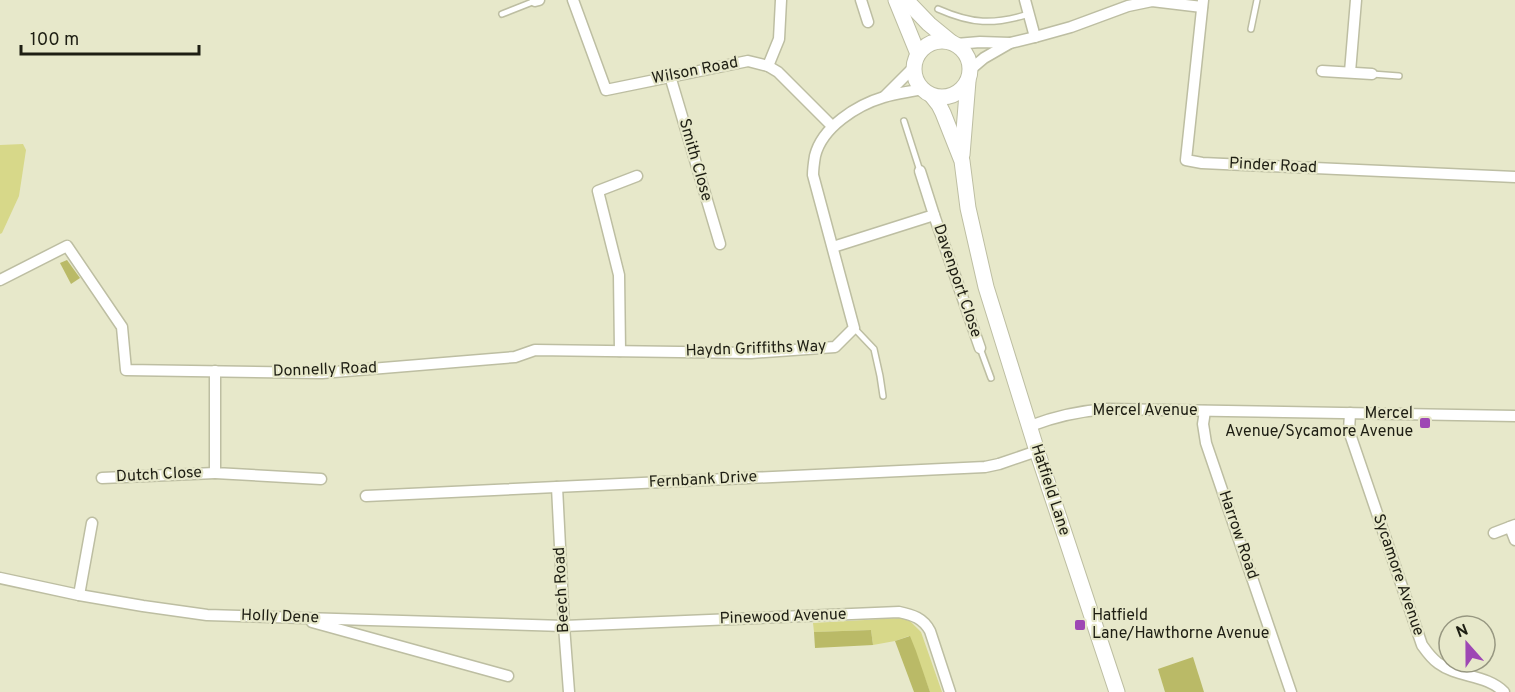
<svg xmlns="http://www.w3.org/2000/svg" width="1515" height="692" viewBox="0 0 1515 692" font-family="Overpass,sans-serif">
<style>
.green{fill:#d7d889}
.building{fill:#baba67}
.lines{fill:none;stroke-linecap:round;stroke-linejoin:round}
.lane-casing{stroke:#bdbea2;stroke-width:8}
.street-casing{stroke:#bdbea2;stroke-width:13}
.secondary-casing{stroke:#bdbea2;stroke-width:17}
.lane{stroke:#fff;stroke-width:5}
.street{stroke:#fff;stroke-width:10}
.secondary{stroke:#fff;stroke-width:15}
.poi-dot{fill:#9e47b4;stroke:#e7e8ca;stroke-width:2}
.labels{text-anchor:middle;dominant-baseline:central;stroke-width:4.5;stroke-linejoin:round;paint-order:stroke}
.street-label{font-size:16px;fill:#1e1e13;stroke:#e7e8ca}
.poi-label{font-size:16px;fill:#1e1e13;stroke:#e7e8ca;text-anchor:end}
</style>
<rect width="100%" height="100%" fill="#e7e8ca"/>
<g class="green">
<polygon points="23,144 26,150 19,196 2,233 0,234 0,145"/>
<polygon points="900,618 910,621 921,632 942,692 930,692 909,636 895,641 873,645 871,630 814,632 813,623"/>
</g>
<g class="building">
<polygon points="67,260 80,278 71,284 60,263"/>
<polygon points="871,630 873,645 815,648 814,632"/>
<polygon points="910,636 916,651 930,692 914,692 895,641"/>
<polygon points="1193,657 1204,692 1165,692 1158,669"/>
</g>
<g class="lines">
<defs>
<g id="lane">
<path d="M938,9C972,24 993,25 1029,14"/>
<polyline points="502,14 535,1"/>
<polyline points="1251,29 1257,0"/>
<polyline points="1372,74 1399,76"/>
<polyline points="904,121 920,171"/>
<polyline points="854,328 874,349 880,376 883,396"/>
<polyline points="980,348 991,378"/>
</g>
<g id="street">
<polyline points="573,0 606,90 748,61 768,66 778,72 832,126"/>
<polyline points="861,0 868,22"/>
<polyline points="1025,0 1035,37"/>
<polyline points="1203,0 1186,160 1202,163 1515,177"/>
<polyline points="535,1 539,0"/>
<polyline points="956,44 980,42 1010,43 1035,37 1071,27 1128,6 1152,1 1202,7"/>
<polyline points="768,66 779,39 781,0"/>
<polyline points="971,69 984,58 1010,43"/>
<polyline points="1322,71 1372,74"/>
<polyline points="1350,72 1356,0"/>
<polyline points="670,76 720,244"/>
<polyline points="885,96 913,68"/>
<polyline points="934,215 980,348"/>
<polyline points="833,247 934,215 920,171"/>
<path d="M0,280L67,246L122,327L126,370L322,373L515,357L535,350L751,353L835,347L854,328L813,175C813,169 814,162 815,156C822,127 857,105 884,97C896,93 910,92 922,89"/>
<polyline points="620,351 619,275 598,191 637,176"/>
<polyline points="215,371 215,473 321,479"/>
<polyline points="1205,411 1203,424 1206,443 1291,692"/>
<path d="M1350,413L1349,431L1422,645C1427,652 1431,658 1438,663C1458,678 1486,674 1504,692"/>
<path d="M1030,426C1056,416 1079,411 1107,409L1515,416"/>
<polyline points="102,478 215,473"/>
<polyline points="557,487 564,626 569,692"/>
<polyline points="366,496 985,467 999,464 1037,451"/>
<polyline points="1510,527 1515,540"/>
<polyline points="1494,533 1515,525"/>
<path d="M0,578L79,595L143,606L207,615L564,626L899,612C913,615 923,618 930,631L950,692"/>
<polyline points="79,595 92,523"/>
<polyline points="312,622 508,676"/>
</g>
<g id="secondary">
<polyline points="896,0 918,54"/>
<polyline points="906,0 929,24 951,42"/>
<circle cx="942" cy="69" r="28"/>
<polyline points="932,96 939,105 943,113 962,161 968,208 986,287 1037,451 1117,692"/>
<polyline points="962,155 968,81"/>
</g>
</defs>
<use href="#lane" class="lane-casing"/>
<use href="#street" class="street-casing"/>
<use href="#secondary" class="secondary-casing"/>
<use href="#lane" class="lane"/>
<use href="#street" class="street"/>
<use href="#secondary" class="secondary"/>
</g>
<g class="poi-dot">
<rect x="1419" y="417" width="12" height="12" rx="3"/>
<rect x="1074" y="619" width="12" height="12" rx="3"/>
</g>
<g class="labels">
<g class="street-label">
<text transform="translate(695 71) rotate(-11)">Wilson Road</text>
<text transform="translate(695 160) rotate(74)">Smith Close</text>
<text transform="translate(1273 166) rotate(3)">Pinder Road</text>
<text transform="translate(957 281) rotate(71)">Davenport Close</text>
<text transform="translate(756 349) rotate(-2)">Haydn Griffiths Way</text>
<text transform="translate(325 370) rotate(-2)">Donnelly Road</text>
<text x="1145" y="411">Mercel Avenue</text>
<text transform="translate(159 475) rotate(-3)">Dutch Close</text>
<text transform="translate(703 480) rotate(-3)">Fernbank Drive</text>
<text transform="translate(1050 490) rotate(72)">Hatfield Lane</text>
<text transform="translate(1238 535) rotate(71)">Harrow Road</text>
<text transform="translate(1398 575) rotate(71)">Sycamore Avenue</text>
<text transform="translate(562 590) rotate(-93)">Beech Road</text>
<text transform="translate(280 617) rotate(2)">Holly Dene</text>
<text transform="translate(783 617) rotate(-2)">Pinewood Avenue</text>
</g>
<g class="poi-label">
<text x="1413" y="414">Mercel<tspan x="1413" dy="18">Avenue/Sycamore Avenue</tspan></text>
<text x="1092" y="616" text-anchor="start">Hatfield<tspan x="1092" dy="18">Lane/Hawthorne Avenue</tspan></text>
</g>
</g>
<g transform="translate(1467 644) rotate(339)"><circle r="28" fill="#e7e8ca" stroke="#979781" stroke-width="1.5"/>
<path d="M0-4.5L10 22L0 15L-10 22Z" fill="#9e47b4"/>
<text y="-9" font-size="16" font-weight="bold" text-anchor="middle" fill="#1e1e13">N</text>
</g>
<path d="M21 45v9h178v-9" fill="none" stroke="#1e1e13" stroke-width="3"/>
<text x="30" y="45" font-size="18" fill="#1e1e13" stroke="#e7e8ca" stroke-width="4.5" paint-order="stroke">100 m</text>
</svg>
